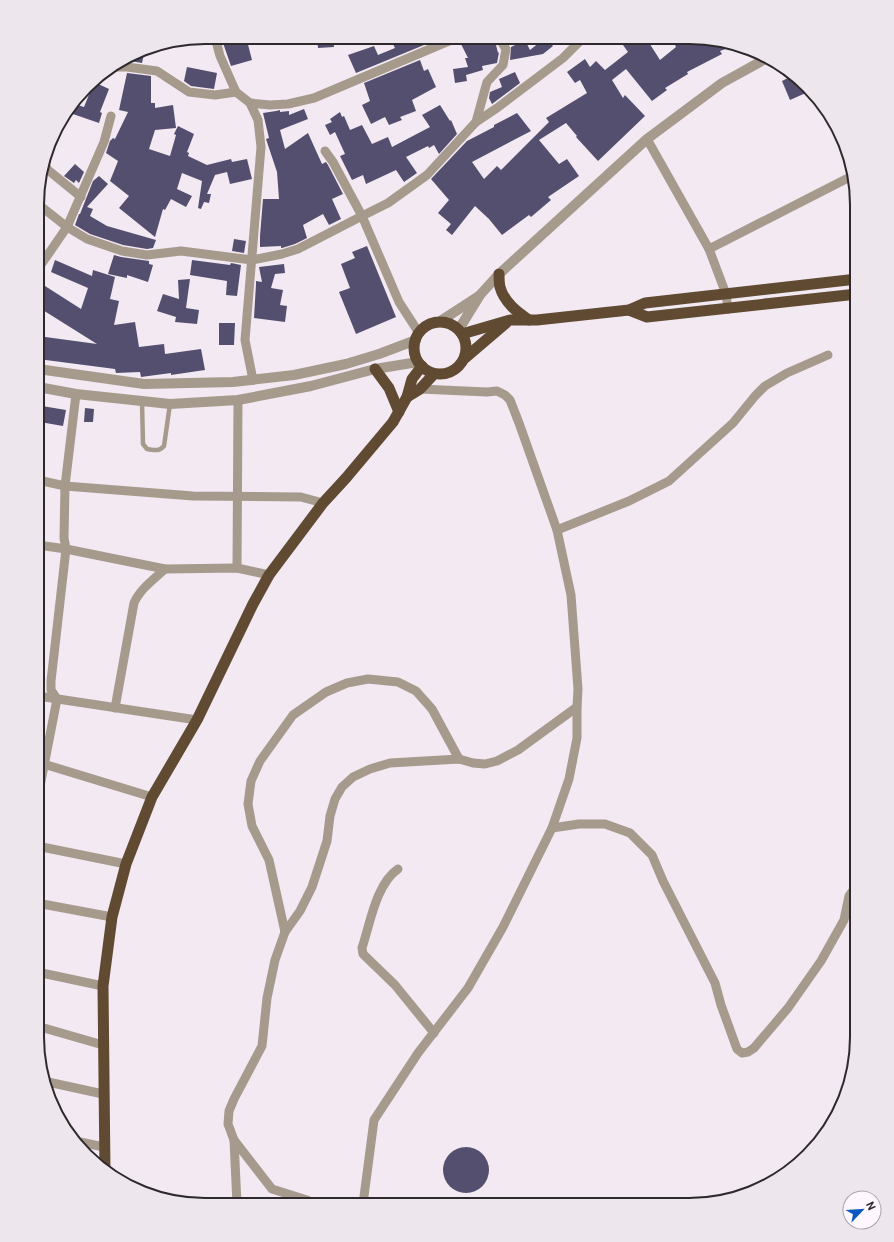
<svg xmlns="http://www.w3.org/2000/svg" width="894" height="1242" viewBox="0 0 894 1242" font-family="Roboto,sans-serif">
<style>
.building{fill:#554f6f}
.lines{fill:none;stroke-linecap:round;stroke-linejoin:round}
.service{stroke:#a69a8d;stroke-width:4.5}
.minor{stroke:#a69a8d;stroke-width:9}
.tertiary{stroke:#a69a8d;stroke-width:10}
.trunk{stroke:#604a32;stroke-width:11}
.rim{fill:none;stroke:#2d292c;stroke-width:2}
</style>
<rect width="100%" height="100%" fill="#f2e9f2"/>
<g class="building">
<polygon points="228,37 246,37 252,60 231,66 223,43 229,42"/>
<polygon points="317,37 333,37 334,47 318,48"/>
<polygon points="398,38 441,38 356,73 348,55 374,46 378,55 395,48 391,40"/>
<polygon points="462,38 470,38 470,44 493,39 496,45 498,53 499,52 497,63 482,66 483,70 466,75 467,81 455,83 453,69 468,67 465,58 468,58 460,42"/>
<polygon points="545,38 546,38 553,46 543,54 510,60 511,47 525,40 530,50"/>
<polygon points="632,38 646,38 660,60 676,47 672,38 711,38 736,45 720,51 722,54 687,72 688,74 665,88 667,90 652,101 626,69 612,80 623,98 625,95 645,116 598,161 576,137 577,136 566,123 539,140 559,164 567,159 579,176 548,197 551,200 531,217 529,215 502,235 489,219 475,206 452,235 446,230 451,224 438,213 449,200 431,179 467,141 494,127 494,125 517,113 531,131 472,162 484,179 497,166 501,170 549,122 546,118 587,93 580,80 575,83 567,72 585,59 590,67 596,61 605,70 628,52 623,45"/>
<polygon points="145,49 142,63 130,61 131,58"/>
<polygon points="420,60 424,71 428,69 436,87 412,100 416,111 400,117 402,120 389,125 385,117 371,124 362,105 370,101 364,83"/>
<polygon points="187,67 217,73 214,89 191,86 184,81"/>
<polygon points="515,72 520,83 492,104 489,98 490,92 502,87 499,79"/>
<polygon points="127,73 151,76 151,103 155,103 155,108 173,105 176,128 155,130 149,149 170,156 176,135 174,134 178,126 194,134 187,152 189,153 188,156 207,165 231,159 232,162 247,159 252,179 230,184 227,172 215,175 207,194 211,194 209,203 204,202 201,209 198,208 202,181 182,173 177,189 192,196 186,207 171,199 165,210 163,209 155,237 119,208 129,196 110,181 118,161 106,153 110,141 113,138 115,139 128,112 119,110"/>
<polygon points="794,75 808,92 790,100 782,81"/>
<polygon points="94,82 109,89 100,112 102,113 99,123 67,112 74,104 84,107"/>
<polygon points="440,105 450,121 451,120 457,134 439,154 434,145 429,148 428,146 406,157 417,173 404,182 396,170 366,184 363,175 352,180 340,156 345,154 335,132 330,135 325,125 332,122 330,119 340,112 342,117 344,116 350,130 362,125 372,144 388,137 392,147 430,127 422,115"/>
<polygon points="304,109 308,119 280,130 285,149 308,133 322,164 326,162 328,165 343,194 332,199 341,219 329,225 323,214 303,225 307,238 295,244 282,248 281,248 281,246 260,247 260,236 263,199 279,199 277,172 266,139 269,138 263,113 276,111 280,110 280,112 289,111 289,115"/>
<polygon points="75,164 84,172 79,183 76,180 74,183 64,176"/>
<polygon points="99,176 108,184 87,207 93,209 90,216 107,226 156,240 153,248 147,249 123,245 90,234 75,225 79,214 80,214 93,181"/>
<polygon points="234,239 246,241 244,253 232,251"/>
<polygon points="367,246 396,317 356,334 339,292 350,288 341,264 355,258 352,252"/>
<polygon points="114,255 121,257 149,261 149,264 153,265 148,282 127,275 127,278 108,274"/>
<polygon points="55,260 92,276 93,270 115,277 110,299 119,301 114,325 135,322 139,347 164,344 165,354 201,349 205,370 171,375 171,373 141,377 140,372 116,373 115,369 38,359 38,336 97,344 38,307 38,297 45,286 81,309 88,288 51,272"/>
<polygon points="192,260 230,265 231,263 241,265 237,296 226,295 227,281 190,275"/>
<polygon points="284,264 285,273 275,274 271,288 283,290 280,305 287,306 285,322 254,318 256,284 256,281 262,282 259,267"/>
<polygon points="190,279 186,308 199,310 197,324 175,322 176,317 157,311 163,294 179,299 178,280"/>
<polygon points="219,323 235,323 234,345 219,345"/>
<polygon points="42,406 66,410 63,426 40,422"/>
<polygon points="85,408 94,409 93,422 84,422"/>
<circle cx="466" cy="1170" r="23"/>
</g>
<g class="lines">
<path class="service" d="M142,402L143,444L147,449C154,450 159,452 164,446L170,404"/>
<g class="minor">
<polyline points="215,37 220,56 236,92 250,103 258,120 261,147 245,340 253,380"/>
<polyline points="114,67 127,67 157,71 189,92 215,95 236,92"/>
<polyline points="250,103 270,105 288,104 314,98 456,38"/>
<polyline points="476,122 487,82 503,65 506,49 499,38"/>
<polyline points="647,139 709,249 726,294 728,309"/>
<polyline points="325,151 333,162 362,216 388,203 427,175 476,122 497,108 563,58 583,38"/>
<polyline points="45,165 48,170 81,197"/>
<polyline points="38,204 67,227 87,239 122,251 147,255 181,251 252,260 282,254 298,249 362,216 399,302 419,333"/>
<polyline points="709,249 850,177"/>
<polyline points="38,269 67,227 104,142 111,116"/>
<polyline points="38,480 65,486 193,496 301,497 323,503"/>
<polyline points="557,530 629,501 669,481 733,423 755,396 765,386 787,373 828,355"/>
<polyline points="38,545 66,549 165,569 237,568 269,575"/>
<polyline points="237,568 238,400"/>
<polyline points="38,696 197,720"/>
<path d="M115,708L134,603C140,589 154,579 165,569"/>
<polyline points="37,762 152,797"/>
<polyline points="37,802 57,699 51,690 51,681 66,549 64,538 65,486 76,394"/>
<polyline points="552,828 579,824 605,824 630,833 652,855 663,881 715,983 721,1005 737,1049 742,1053 748,1052 754,1048 788,1008 821,961 844,920 849,896 857,885"/>
<polyline points="37,846 126,864"/>
<path d="M398,869C376,884 370,924 362,948L363,954L395,985L434,1033"/>
<polyline points="37,903 112,917"/>
<polyline points="285,932 269,860 252,826 248,804 251,781 260,761 293,715 326,692 347,683 368,679 398,682 416,691 432,709 459,759"/>
<polyline points="37,972 103,986"/>
<polyline points="37,1026 103,1045"/>
<polyline points="48,1082 103,1094"/>
<polyline points="234,1140 237,1204"/>
<polyline points="80,1142 104,1147"/>
<polyline points="314,1204 307,1200 272,1189 234,1140 228,1124 229,1111 234,1099 262,1046 267,998 275,960 285,932 300,911 312,887 327,841 330,816 335,799 342,787 353,777 370,769 390,763 459,759 473,763 485,764 497,761 518,750 577,707"/>
<polyline points="363,1204 374,1120 418,1053 468,988 503,927 552,828 569,779 577,738 577,707 578,689 571,595 557,530 519,423 510,400 505,395 497,391 487,392 420,389"/>
</g>
<g class="tertiary">
<polyline points="439,322 479,296"/>
<polyline points="459,329 480,295 499,274 647,139 722,83 767,58"/>
<polyline points="38,369 144,384 233,382 294,375 346,364 379,354 416,340"/>
<polyline points="38,387 76,394 170,404 238,400 311,386 375,369 418,362"/>
</g>
<g class="trunk">
<path d="M499,274C499,278 499,283 500,287C504,302 517,312 529,320"/>
<polyline points="629,310 647,317 857,294"/>
<circle cx="440" cy="348" r="26"/>
<polyline points="462,334 510,320 537,320 629,310 645,303 857,279"/>
<polyline points="465,358 506,323"/>
<polyline points="375,369 389,388 399,412"/>
<polyline points="407,397 420,389 434,374"/>
<polyline points="105,1172 103,986 112,917 126,864 152,797 197,720 253,604 269,575 323,503 346,478 393,422 407,397 412,379 422,366"/>
</g>
</g>
<path d="M0 0H894V1242H0ZM205 44H689A161 161 0 0 1 850 205V1037A161 161 0 0 1 689 1198H205A161 161 0 0 1 44 1037V205A161 161 0 0 1 205 44Z" fill="#ede7ed" fill-rule="evenodd"/>
<path class="rim" d="M205 44H689A161 161 0 0 1 850 205V1037A161 161 0 0 1 689 1198H205A161 161 0 0 1 44 1037V205A161 161 0 0 1 205 44Z"/>
<g transform="translate(862 1210) rotate(65)"><circle r="19" fill="#fef7fe" stroke="#aaa5aa"/>
<path d="M0-3L7 15L0 10L-7 15Z" fill="#0c58c2"/>
<text y="-6" font-size="11" font-weight="bold" text-anchor="middle" fill="#2d292c">N</text>
</g>
</svg>
